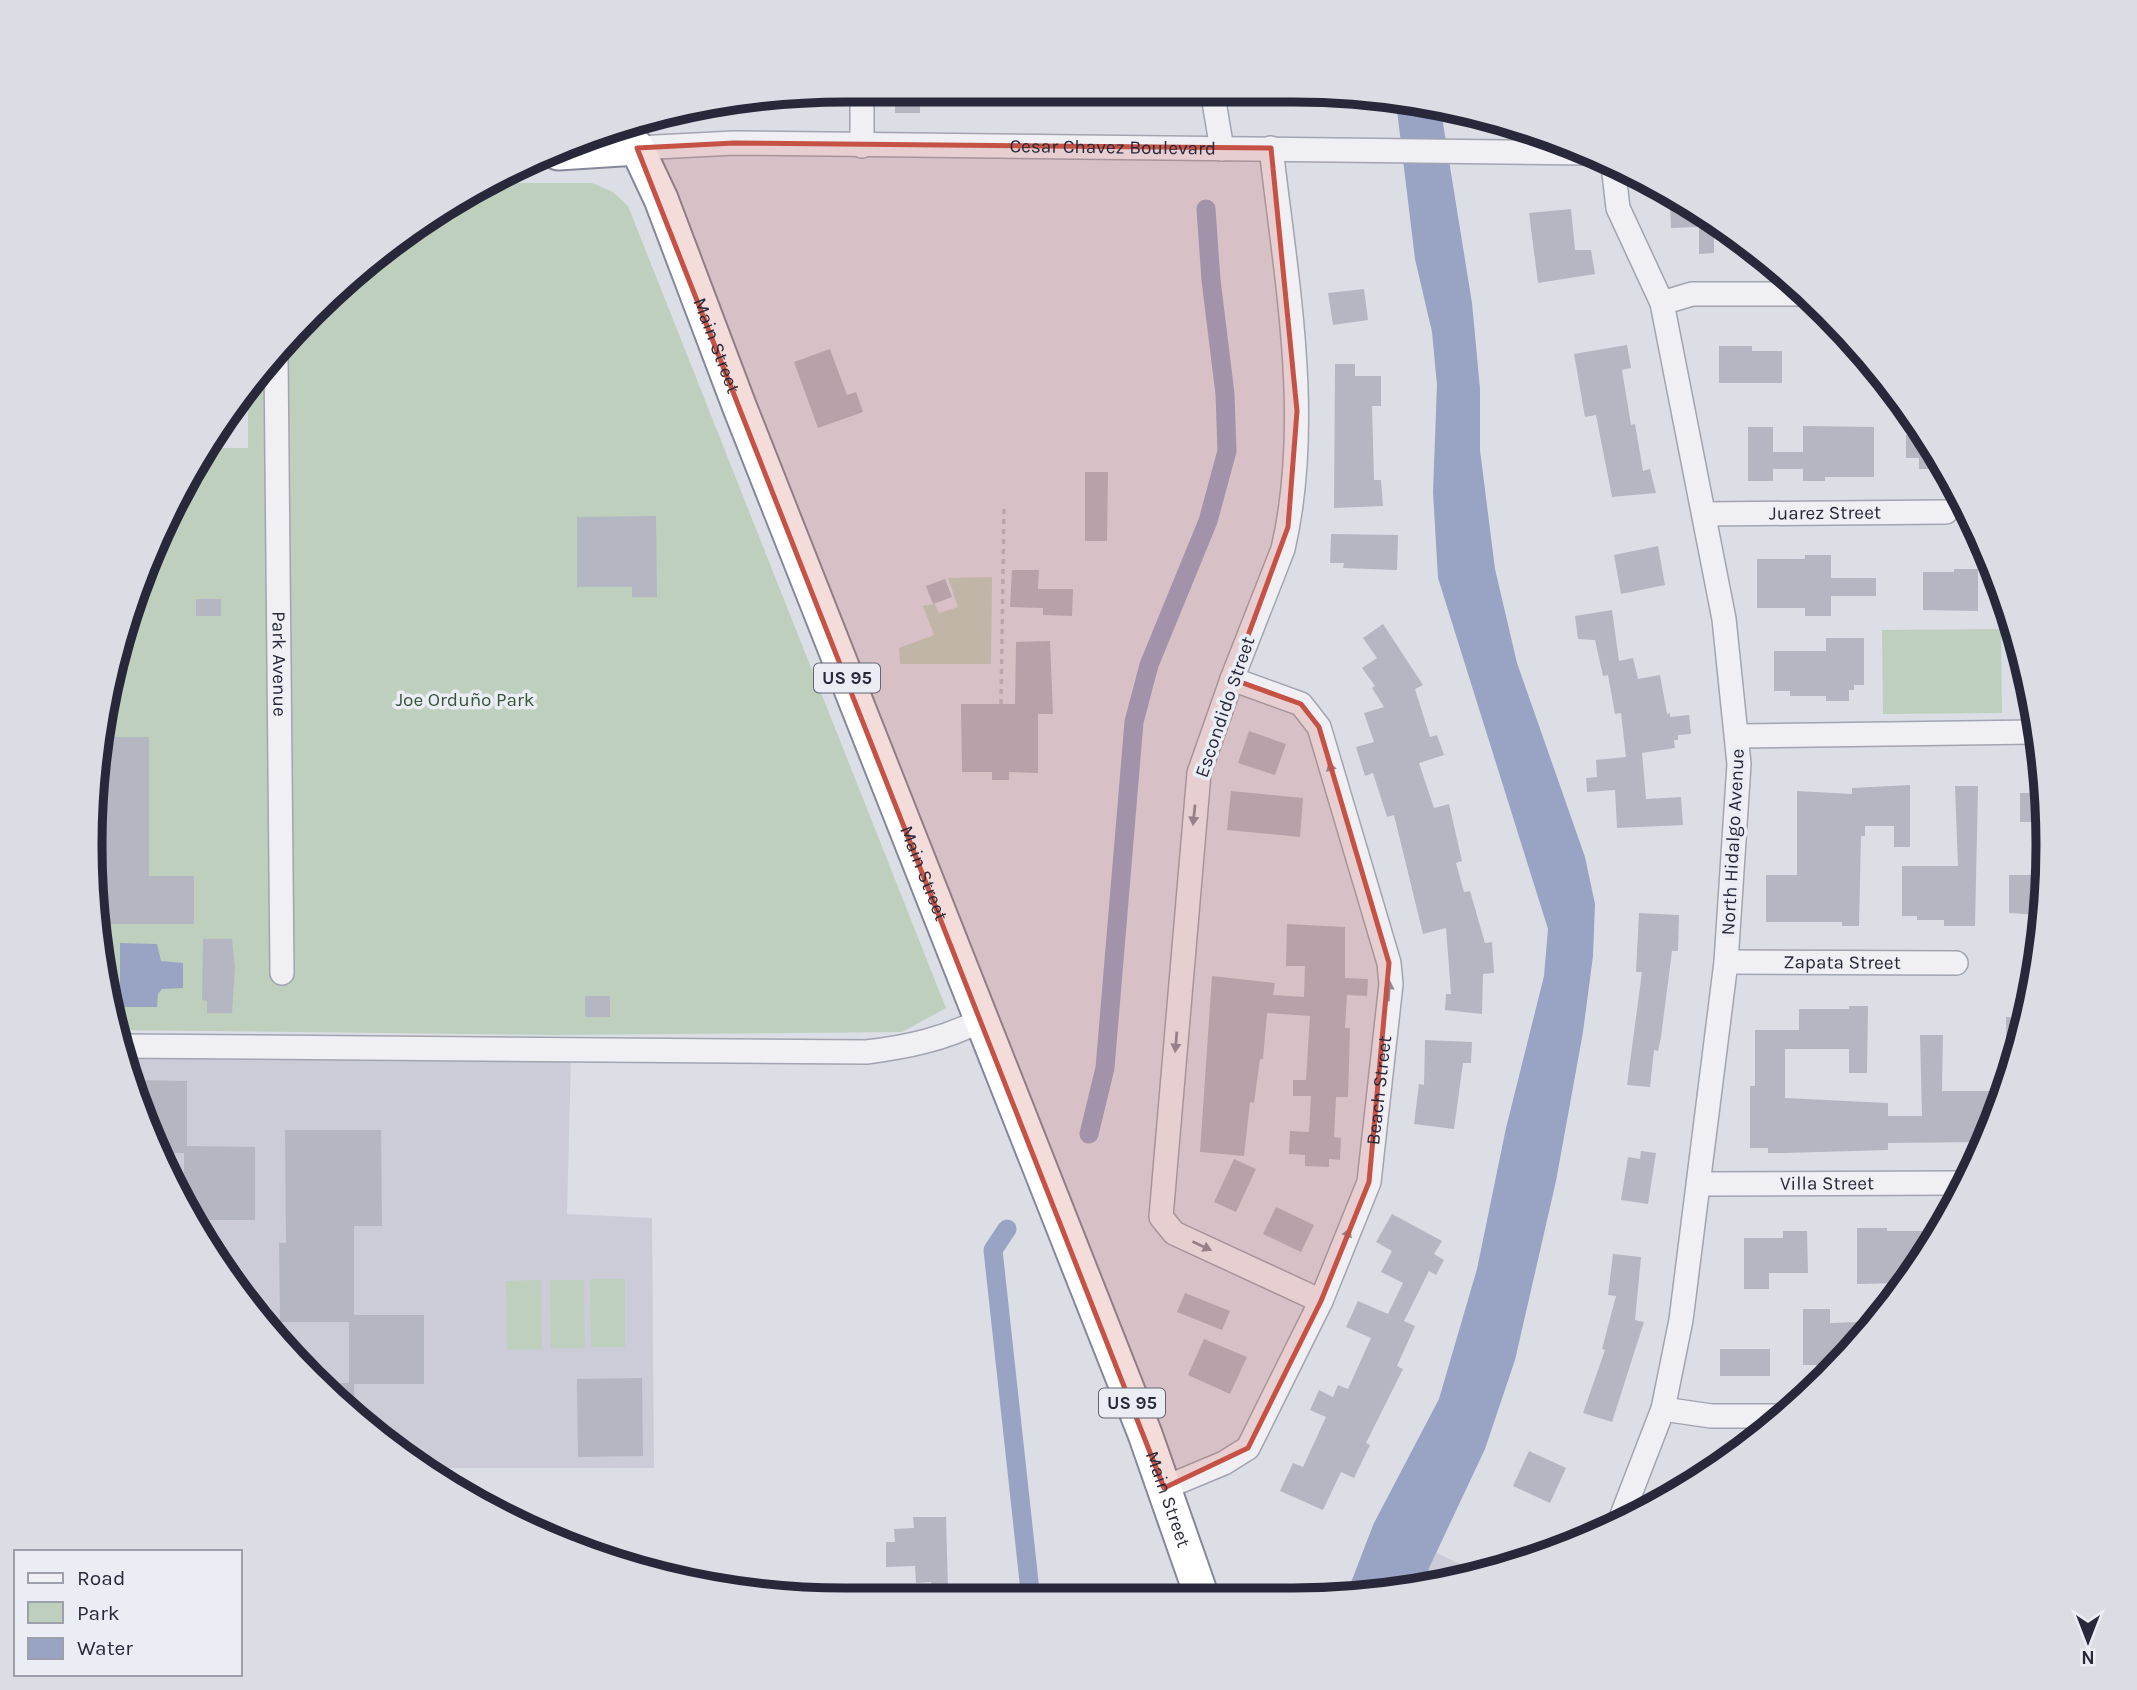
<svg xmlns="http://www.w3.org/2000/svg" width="2137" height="1690" viewBox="0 0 2137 1690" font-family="Karla,sans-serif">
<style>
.built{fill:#cbccd7}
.green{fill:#becfbe}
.water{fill:#99a3c4}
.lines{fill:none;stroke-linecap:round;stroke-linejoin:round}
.canal{stroke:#99a3c4;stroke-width:19}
.building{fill:#b4b6c2}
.minor-casing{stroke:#a2a4af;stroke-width:26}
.highway-casing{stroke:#85889b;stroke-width:37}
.path{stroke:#bbbcc4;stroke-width:3.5;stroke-dasharray:5 5;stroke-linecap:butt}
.minor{stroke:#efeff4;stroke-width:23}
.highway{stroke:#fff;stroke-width:33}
.oneway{fill:#8b8c98}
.marked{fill:#c65246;fill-opacity:0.2;stroke:#c65246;stroke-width:5;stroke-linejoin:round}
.labels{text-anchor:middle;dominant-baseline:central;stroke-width:7;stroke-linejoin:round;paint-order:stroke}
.shield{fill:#ebedf4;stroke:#626472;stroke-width:2}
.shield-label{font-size:18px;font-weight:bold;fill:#27293b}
.street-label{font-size:19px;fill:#27293b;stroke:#ebedf4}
.park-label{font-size:19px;fill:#355637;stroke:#ebedf4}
.rim{fill:none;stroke:#27293b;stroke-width:9}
</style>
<rect width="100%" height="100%" fill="#dcdee6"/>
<g class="built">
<polygon points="121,1055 571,1058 567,1214 652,1218 654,1468 418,1468 310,1379 191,1223"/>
<polygon points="1374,1523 1477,1572 1345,1598"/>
</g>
<g class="green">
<polygon points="485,183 592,183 613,192 628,206 946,1008 902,1032 556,1035 114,1030 89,845 115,650 190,467 205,448 248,448 248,393 310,311 467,191"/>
<polygon points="992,577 991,664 900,664 899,648 934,635 923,606 935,604 939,613 958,607 948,578"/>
<polygon points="2001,629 2002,713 1883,714 1882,630"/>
<polygon points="590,1279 625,1279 625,1347 591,1347"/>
<polygon points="541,1280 542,1349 507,1350 506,1281"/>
<polygon points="550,1280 584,1280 585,1348 551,1348"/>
<polygon points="615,1561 651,1562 651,1572"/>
</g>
<g class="water">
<polygon points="1396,102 1441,111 1472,303 1480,389 1480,450 1495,569 1517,663 1585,857 1595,904 1593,956 1583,1032 1556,1181 1515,1360 1485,1449 1422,1583 1345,1598 1374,1523 1439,1399 1477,1269 1506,1128 1544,976 1548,929 1438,578 1433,492 1437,385 1432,332 1415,259"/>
<polygon points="120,943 157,944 161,961 183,963 183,988 162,989 158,994 157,1007 120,1007"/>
</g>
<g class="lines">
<g class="canal">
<polyline points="1089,1134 1105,1068 1134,722 1149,665 1208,521 1227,451 1225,394 1211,280 1206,209"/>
<polyline points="1007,1229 993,1250 1031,1600"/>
</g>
</g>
<g class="building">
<rect x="895" y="89" width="25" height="24"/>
<rect x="1049" y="90" width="19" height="16"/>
<polygon points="1690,204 1725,227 1714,227 1714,253 1699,254 1699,227 1671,228 1670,205"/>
<polygon points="1571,209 1575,250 1591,250 1595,274 1538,283 1529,213"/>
<polygon points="1364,289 1368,320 1333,325 1328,293"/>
<polygon points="1627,345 1631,368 1622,370 1631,425 1635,424 1643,471 1650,469 1656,493 1612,497 1596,415 1585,417 1574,354"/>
<polygon points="1719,346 1752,346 1752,351 1782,351 1782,383 1719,383"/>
<polygon points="830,349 847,395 856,392 863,412 818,428 794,362"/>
<polygon points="1335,364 1355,364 1355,376 1381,376 1381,406 1372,406 1374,480 1381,480 1383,506 1334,508"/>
<polygon points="1803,426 1874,427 1874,477 1825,477 1825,481 1803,481 1803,469 1773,469 1773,481 1748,481 1748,427 1773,427 1773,452 1803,452"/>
<polygon points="1906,435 1923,435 1947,469 1919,469 1919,458 1906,458"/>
<polygon points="1085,472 1108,472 1107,541 1085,541"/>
<polygon points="656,516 657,597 632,597 632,587 577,587 577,517"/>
<polygon points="1331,534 1398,535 1397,570 1343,568 1344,563 1330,563"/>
<polygon points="1658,546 1665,585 1621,594 1614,555"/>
<polygon points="1805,555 1831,555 1831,578 1876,578 1876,596 1831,596 1831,616 1805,616 1805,608 1757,608 1757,559 1805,559"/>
<polygon points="1954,569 1978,569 1978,611 1923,610 1923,572 1954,572"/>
<polygon points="1012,570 1039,570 1038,589 1073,589 1072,616 1043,615 1043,608 1010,607"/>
<polygon points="945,579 952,597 933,604 926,586"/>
<rect x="196" y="599" width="25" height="17"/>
<polygon points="1612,610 1619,661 1633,658 1638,679 1660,675 1667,714 1670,713 1670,717 1689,715 1691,734 1678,735 1678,740 1674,740 1675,748 1642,753 1646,799 1681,797 1683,825 1617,828 1615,790 1587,792 1586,778 1597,777 1596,760 1626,757 1621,713 1615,714 1608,675 1603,676 1595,640 1578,639 1575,616"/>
<polygon points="1383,624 1423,685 1415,689 1430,737 1437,735 1444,755 1419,763 1434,808 1449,804 1462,861 1456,863 1464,892 1470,891 1485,943 1492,942 1494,973 1483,974 1482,1014 1445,1010 1446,994 1451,994 1446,928 1423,934 1394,815 1387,817 1373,773 1365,776 1356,747 1374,742 1364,713 1384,707 1372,688 1375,686 1362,668 1377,658 1363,638"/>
<polygon points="1826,638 1864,638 1864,685 1854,685 1854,690 1849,690 1849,701 1826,701 1826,696 1790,696 1790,691 1774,691 1774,651 1826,651"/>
<polygon points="1050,641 1053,714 1038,714 1038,773 1009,772 1009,780 992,780 992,772 962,772 961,704 1015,704 1016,642"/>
<polygon points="1249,731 1286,744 1275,775 1238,763"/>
<polygon points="107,737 149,737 149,876 194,876 194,924 100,924 90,837 100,764 107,764"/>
<polygon points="1910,785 1910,847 1894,847 1894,826 1865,826 1865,836 1861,836 1859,926 1842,926 1842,922 1766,922 1766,875 1797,875 1797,791 1852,794 1852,788"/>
<polygon points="1955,786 1978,786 1975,926 1944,926 1944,920 1917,920 1917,916 1902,916 1902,866 1958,866"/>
<polygon points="1231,791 1303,798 1300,837 1227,830"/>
<polygon points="2020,793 2043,793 2044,822 2020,822"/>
<polygon points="2009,875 2046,875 2043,915 2009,913"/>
<polygon points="1639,913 1679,915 1678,951 1672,951 1661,1037 1658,1051 1654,1050 1650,1087 1627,1085 1642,972 1636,972"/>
<polygon points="1287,924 1345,927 1345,978 1368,979 1367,996 1347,995 1345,1028 1350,1028 1348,1097 1336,1097 1334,1137 1341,1138 1340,1160 1329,1159 1329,1167 1305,1166 1305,1155 1289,1154 1290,1131 1309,1132 1311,1096 1293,1096 1293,1080 1306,1080 1310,1016 1267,1013 1263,1059 1260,1059 1254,1103 1250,1102 1244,1156 1200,1152 1212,976 1275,983 1273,995 1304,997 1305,966 1286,966"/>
<polygon points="203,939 232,939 235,968 232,1013 207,1013 207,1001 202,1000"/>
<rect x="585" y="996" width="25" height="21"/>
<polygon points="1849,1006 1868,1006 1867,1073 1849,1073 1849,1049 1785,1049 1785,1098 1888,1103 1888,1116 1922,1116 1920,1035 1943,1035 1942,1091 1993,1091 1993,1118 1984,1142 1888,1143 1888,1150 1785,1153 1768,1153 1768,1148 1750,1148 1750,1086 1755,1086 1755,1030 1799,1030 1799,1009 1849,1009"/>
<polygon points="2006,1017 2026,1018 2022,1040 2007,1079"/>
<polygon points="1425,1040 1472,1042 1471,1063 1463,1063 1454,1129 1414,1124 1419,1084 1424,1085"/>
<polygon points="131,1080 187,1081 187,1146 255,1147 255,1220 189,1220 184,1207 184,1153 161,1153"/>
<polygon points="285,1130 381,1130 382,1226 354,1226 354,1315 424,1315 424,1384 354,1384 355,1415 315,1383 349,1383 349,1322 280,1322 279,1243 286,1243"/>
<polygon points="1641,1151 1656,1153 1648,1204 1621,1200 1628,1157 1640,1159"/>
<polygon points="1234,1159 1256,1169 1236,1212 1214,1202"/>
<polygon points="1276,1207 1314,1225 1301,1252 1263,1234"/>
<polygon points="1392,1214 1442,1241 1434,1254 1444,1260 1436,1275 1429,1271 1404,1321 1415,1326 1397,1366 1403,1369 1366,1443 1370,1445 1354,1478 1341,1472 1323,1510 1280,1491 1293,1463 1303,1467 1326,1417 1310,1410 1319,1390 1333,1397 1338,1385 1348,1389 1371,1338 1346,1327 1358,1301 1388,1314 1403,1283 1381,1272 1392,1251 1376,1242"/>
<polygon points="1857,1228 1887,1228 1887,1231 1938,1231 1905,1283 1857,1284"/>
<polygon points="1783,1231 1807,1231 1808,1273 1769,1273 1769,1289 1744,1289 1744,1238 1783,1238"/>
<polygon points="1613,1254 1641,1257 1635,1320 1644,1322 1612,1422 1583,1413 1605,1350 1602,1349 1616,1296 1608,1295"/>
<polygon points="1185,1293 1230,1311 1222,1330 1177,1312"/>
<polygon points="1803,1309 1830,1309 1830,1323 1859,1322 1859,1330 1869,1329 1836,1365 1803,1365"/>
<polygon points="1204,1339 1247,1357 1230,1394 1188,1375"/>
<rect x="1720" y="1349" width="50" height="27"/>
<polygon points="642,1378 643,1456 578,1457 577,1379"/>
<polygon points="1529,1451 1566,1468 1550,1503 1513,1486"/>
<polygon points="913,1517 946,1517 948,1589 932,1589 931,1582 916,1583 915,1566 886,1567 886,1542 895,1542 894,1529 914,1528"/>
</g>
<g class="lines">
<defs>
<g id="minor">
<polyline points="862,89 862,146"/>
<polyline points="1212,90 1222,149"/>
<path id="s1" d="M637,148L734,143L1587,153"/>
<path d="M1271,148C1286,279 1313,419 1283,549L1232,679L1199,773L1161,1217L1174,1233L1321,1301"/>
<polyline points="1613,165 1618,208 1662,303 1724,619 1739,764 1726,962 1681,1320 1663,1409 1619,1523"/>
<polyline points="1662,303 1692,294 1805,294"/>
<path id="s2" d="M276,356L282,973"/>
<path id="s3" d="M1704,514L1946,512"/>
<polyline points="1738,736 2038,732"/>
<path id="s4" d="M1726,962L1956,963"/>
<path d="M117,1046L866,1052C908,1047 944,1039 982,1020"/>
<path id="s5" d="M1699,1184L1955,1183"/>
<polyline points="1663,1409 1711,1416 1787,1416"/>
<path id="s6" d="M1164,1488L1224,1463L1248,1448L1321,1301L1369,1182L1391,984L1389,963L1319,727L1301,704L1232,679"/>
</g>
<g id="highway">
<path id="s7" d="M620,127L637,148L661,199L740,408L1145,1434L1203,1600"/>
<polyline points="558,153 637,148"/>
</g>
</defs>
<use href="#minor" class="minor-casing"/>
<use href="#highway" class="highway-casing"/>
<polyline class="path" points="1001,704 1004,508"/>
<use href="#minor" class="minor"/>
<use href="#highway" class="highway"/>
</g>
<defs><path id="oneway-solid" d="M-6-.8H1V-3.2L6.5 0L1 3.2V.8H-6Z" transform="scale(1.75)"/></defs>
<g class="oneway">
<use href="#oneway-solid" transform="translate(1332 772) rotate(-107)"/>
<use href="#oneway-solid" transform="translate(1194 815) rotate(96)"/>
<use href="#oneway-solid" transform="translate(1389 991) rotate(-86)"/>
<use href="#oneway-solid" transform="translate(1176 1042) rotate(95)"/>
<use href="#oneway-solid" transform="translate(1346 1238) rotate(-68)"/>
<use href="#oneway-solid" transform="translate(1202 1246) rotate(25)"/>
</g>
<path class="marked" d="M734,143L1271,148L1297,411L1288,527L1232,679L1301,704L1319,727L1389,963L1369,1182L1321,1301L1248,1448L1164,1488L637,148Z"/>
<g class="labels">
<g class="shield">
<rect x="814" y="663.5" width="66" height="29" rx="5"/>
<rect x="1099" y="1388.5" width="66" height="29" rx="5"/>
</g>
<g class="shield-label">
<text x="847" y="678">US 95</text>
<text x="1132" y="1403">US 95</text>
</g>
<g class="street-label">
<text stroke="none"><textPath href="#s1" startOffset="476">Cesar Chavez Boulevard</textPath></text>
<text stroke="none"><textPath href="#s7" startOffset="240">Main Street</textPath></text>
<text stroke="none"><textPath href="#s3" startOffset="121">Juarez Street</textPath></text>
<text stroke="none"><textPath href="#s2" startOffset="308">Park Avenue</textPath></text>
<text transform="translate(1225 707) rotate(-71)">Escondido Street</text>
<text transform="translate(1733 842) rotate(-87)">North Hidalgo Avenue</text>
<text stroke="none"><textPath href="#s7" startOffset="807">Main Street</textPath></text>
<text stroke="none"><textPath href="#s4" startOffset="116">Zapata Street</textPath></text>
<text stroke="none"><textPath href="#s6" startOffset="478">Beach Street</textPath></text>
<text stroke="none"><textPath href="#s5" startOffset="128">Villa Street</textPath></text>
<text stroke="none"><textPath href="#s7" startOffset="1479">Main Street</textPath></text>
</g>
<g class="park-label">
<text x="465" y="700">Joe Orduño Park</text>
</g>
</g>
<path d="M0 0H2137V1690H0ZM845 102H1293A743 743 0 0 1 2036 845V845A743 743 0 0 1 1293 1588H845A743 743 0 0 1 102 845V845A743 743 0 0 1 845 102Z" fill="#dbdde5" fill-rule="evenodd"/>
<path class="rim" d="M845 102H1293A743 743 0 0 1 2036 845V845A743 743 0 0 1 1293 1588H845A743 743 0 0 1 102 845V845A743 743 0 0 1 845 102Z"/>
<rect x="14" y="1550" width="228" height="126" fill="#ebedf4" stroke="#9d9faa" stroke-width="2"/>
<rect x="28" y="1573" width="35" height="10" fill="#efeff4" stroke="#9d9faa" stroke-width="2"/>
<text x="77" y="1585" font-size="21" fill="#27293b">Road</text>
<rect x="28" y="1602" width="35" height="21" fill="#becfbe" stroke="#9d9faa" stroke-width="2"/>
<text x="77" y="1620" font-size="21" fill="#27293b">Park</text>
<rect x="28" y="1638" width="35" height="21" fill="#99a3c4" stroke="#9d9faa" stroke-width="2"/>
<text x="77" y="1655" font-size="21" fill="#27293b">Water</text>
<g transform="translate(2088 1641) rotate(180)" stroke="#ebedf4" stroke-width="5" paint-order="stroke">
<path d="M0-5L12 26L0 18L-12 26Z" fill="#27293b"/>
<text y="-10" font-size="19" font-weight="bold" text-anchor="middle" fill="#27293b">N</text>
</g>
</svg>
